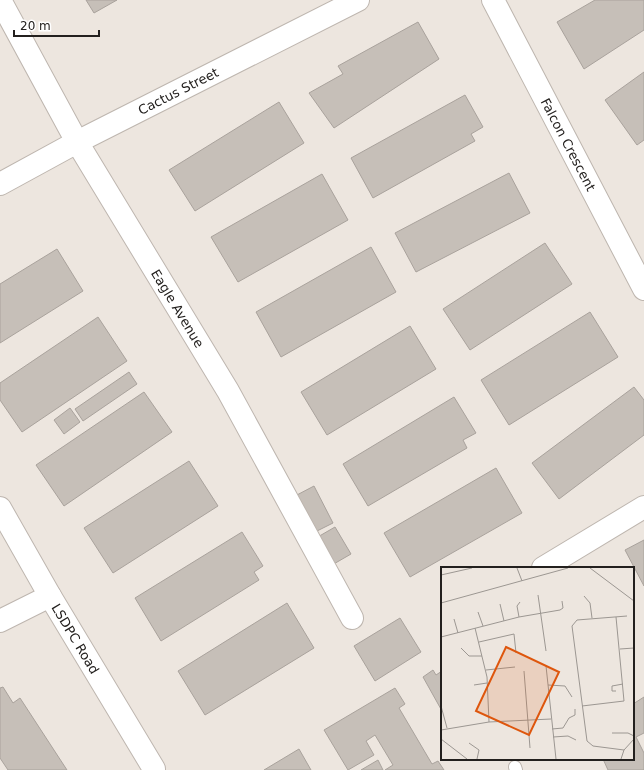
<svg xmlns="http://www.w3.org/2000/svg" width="644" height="770" viewBox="0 0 644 770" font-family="'DejaVu Sans',sans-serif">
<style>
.building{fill:#c6bfb8;stroke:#a9a29c}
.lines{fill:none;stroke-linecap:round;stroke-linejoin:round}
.lane-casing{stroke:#beb6af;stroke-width:14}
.street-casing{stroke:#beb6af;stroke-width:24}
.lane{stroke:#fff;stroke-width:12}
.street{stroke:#fff;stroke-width:22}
.labels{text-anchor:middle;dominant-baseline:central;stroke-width:3;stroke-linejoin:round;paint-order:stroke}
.street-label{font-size:13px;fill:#23201e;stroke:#fff}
.inset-road{fill:none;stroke:#9c9792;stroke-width:1}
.view{fill:#de560d;fill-opacity:0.15;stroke:#de560d;stroke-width:2}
.inset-edge{fill:none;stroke:#23201e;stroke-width:2}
</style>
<rect width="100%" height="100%" fill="#ede6df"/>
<g class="building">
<polygon points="86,0 117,0 94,13"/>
<polygon points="595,0 644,0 644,30 584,69 557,22"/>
<polygon points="418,22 439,59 334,128 309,93 343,74 338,66"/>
<polygon points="644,72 644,140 637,145 605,100"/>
<polygon points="465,95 483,127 471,134 475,141 373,198 351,158"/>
<polygon points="279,102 304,143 195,211 169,170"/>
<polygon points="509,173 530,213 416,272 395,233"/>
<polygon points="322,174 348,220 238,282 211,237"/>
<polygon points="545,243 572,284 470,350 443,309"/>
<polygon points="371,247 396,292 281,357 256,312"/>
<polygon points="57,249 83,291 0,343 0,284"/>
<polygon points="590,312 618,357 509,425 481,380"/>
<polygon points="98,317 127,361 22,432 0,400 0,383"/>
<polygon points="410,326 436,369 327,435 301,392"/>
<polygon points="129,372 137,384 83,421 75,409"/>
<polygon points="634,387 644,400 644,435 559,499 532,463"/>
<polygon points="144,392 172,432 64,506 36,465"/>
<polygon points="454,397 476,433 463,440 467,448 368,506 343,464"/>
<polygon points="70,408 80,422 64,434 54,420"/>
<polygon points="189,461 218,506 113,573 84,528"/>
<polygon points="496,468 522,513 410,577 384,533"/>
<polygon points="314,486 333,523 315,532 295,496"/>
<polygon points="335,527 351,554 332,565 316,538"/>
<polygon points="242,532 263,566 254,572 259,580 161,641 135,598"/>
<polygon points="644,540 644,586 625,550"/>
<polygon points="287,603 314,648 205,715 178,671"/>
<polygon points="400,618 421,652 375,681 354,646"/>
<polygon points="433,670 436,675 442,671 442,711 423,677"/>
<polygon points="3,687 13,703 20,698 67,770 8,770 0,758 0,688"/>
<polygon points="395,688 405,704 399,708 432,764 438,761 444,770 385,770 393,765 375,735 366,741 374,755 348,770 324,730"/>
<polygon points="644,697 644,733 636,737 644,753 644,770 608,770 603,759 633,759 633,704"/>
<polygon points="299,749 311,770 264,770"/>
<polygon points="378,760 383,770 361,770"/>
</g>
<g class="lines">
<defs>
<polyline id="lane" points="515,767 516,770"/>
<g id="street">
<path id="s1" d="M0,0L77,142L228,391L352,618"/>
<path id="s2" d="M493,0L644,289"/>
<path id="s3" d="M0,184L77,142L358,0"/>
<path id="s4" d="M0,508L50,596L154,769"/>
<polyline points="543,568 644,507"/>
<polyline points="0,621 50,596"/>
</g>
</defs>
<use href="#lane" class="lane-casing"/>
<use href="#street" class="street-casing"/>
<use href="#lane" class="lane"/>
<use href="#street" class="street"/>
</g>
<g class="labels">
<g class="street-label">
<text stroke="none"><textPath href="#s3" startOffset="201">Cactus Street</textPath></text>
<text stroke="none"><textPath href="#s2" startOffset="163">Falcon Crescent</textPath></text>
<text stroke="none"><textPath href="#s1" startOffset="356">Eagle Avenue</textPath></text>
<text stroke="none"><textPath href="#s4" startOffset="151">LSDPC Road</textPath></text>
</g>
</g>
<g transform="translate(441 567)">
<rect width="193" height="193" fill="#ede6df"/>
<path class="inset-road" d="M76,1L81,14M149,1L193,34M0,8L31,1M97,28L105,84M143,29L149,36L151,51M0,36L127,1M59,37L63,54M37,45L42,59M78,50L76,39L79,35M13,52L17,66M34,61L46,110L48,155M0,70L78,50L119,43L122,41L121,34M38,75L73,67L75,86M20,81L28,89H41M179,82L193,81M105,99L115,192M45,103L74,100M83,104L89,181M33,118L46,116M107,118L124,119L131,130M175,124H171V119L182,117M0,139L6,161M141,139L183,134L175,50M111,162L122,161L128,151L134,148V142M0,163L48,155L110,152M171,166H187L193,169M112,170L127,169L135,173M0,172L26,192M28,176L38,183L36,192M183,183L152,179L146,174L131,59L136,53L186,49M180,192L183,183L193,172"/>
<path class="view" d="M65,80L118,105L88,168L35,144Z"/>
<rect width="193" height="193" class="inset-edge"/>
</g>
<path d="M14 30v6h85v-6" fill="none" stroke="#23201e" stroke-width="2"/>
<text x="20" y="30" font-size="12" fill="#23201e" stroke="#ffffff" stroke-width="3" paint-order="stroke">20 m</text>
</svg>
